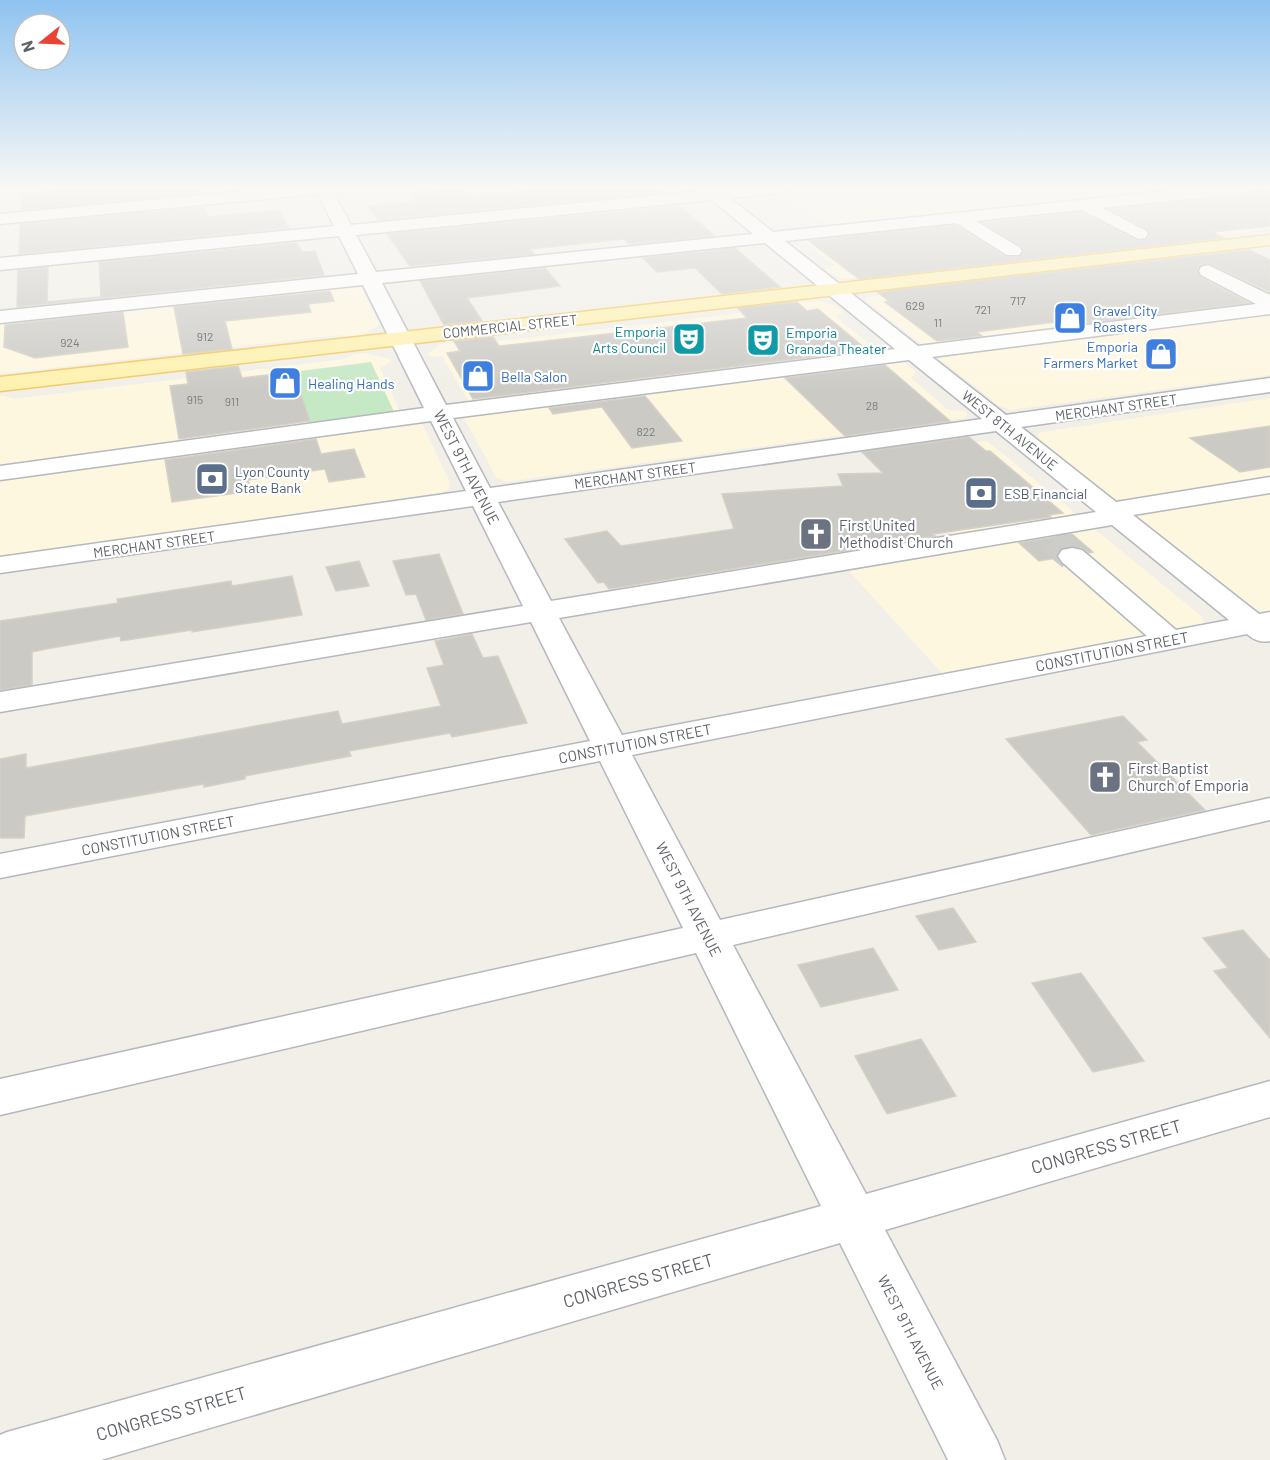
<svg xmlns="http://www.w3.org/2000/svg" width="1270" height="1460" viewBox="0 0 1270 1460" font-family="Barlow,sans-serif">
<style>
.commercial{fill:#fef7e0}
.green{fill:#c5e8c5}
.building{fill:#cccac5;stroke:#d6d1c6;stroke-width:1.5}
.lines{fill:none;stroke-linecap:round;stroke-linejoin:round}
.minor-tunnel{stroke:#ccccc8;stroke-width:30;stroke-dasharray:30 15;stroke-linecap:butt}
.minor-casing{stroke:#b5b8bc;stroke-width:3}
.major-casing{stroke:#f2c960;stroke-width:3}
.minor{fill:#fff;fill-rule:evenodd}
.major{fill:#fff2af;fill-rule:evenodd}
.labels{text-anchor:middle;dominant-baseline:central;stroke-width:4.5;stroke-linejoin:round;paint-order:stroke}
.number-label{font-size:12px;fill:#7a7d7f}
.far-shop-label{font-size:14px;fill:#366cbe;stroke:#fff;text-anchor:start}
.far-street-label{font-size:14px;fill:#5f6368;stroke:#fff}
.far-culture-label{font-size:14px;fill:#0d838f;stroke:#fff;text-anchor:end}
.far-service-label{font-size:14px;fill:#4e5e75;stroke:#fff;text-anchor:start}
.street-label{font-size:15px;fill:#5f6368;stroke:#fff}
.worship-label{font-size:15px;fill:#5b616d;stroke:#fff;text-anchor:start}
.near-street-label{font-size:18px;fill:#5f6368;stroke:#fff}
</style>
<rect width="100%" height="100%" fill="#f1efe8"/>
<g class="commercial">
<polygon points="838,188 1031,188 1123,237 1133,238 1136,240 1131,249 1109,247 887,272 875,278 840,278 825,270 834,265 793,233 832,229 784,194"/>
<polygon points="1071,188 1270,188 1270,229 1204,237 1201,240 1191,241 1119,210 1109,208"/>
<polygon points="1184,270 1270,315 1270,375 1011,410 998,405 865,300 867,298 896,291"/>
<polygon points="356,278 379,323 378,326 360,337 340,335 0,374 0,315"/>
<polygon points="818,301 834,305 843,312 835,316 889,360 903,361 916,372 911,378 948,410 965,411 967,414 965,418 506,482 496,477 464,418 464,415 475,413 442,356 431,357 428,354 437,346 446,342 464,345 778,309 789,303"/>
<polygon points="364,353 390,359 391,362 380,368 404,421 422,423 450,483 449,489 441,493 0,557 0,395 14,399 344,359 355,354"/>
<polygon points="1270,398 1270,611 1261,611 1247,605 1037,439 1039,433 1049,431"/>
<polygon points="987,441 1201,616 1204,623 1196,627 942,673 840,561 958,539 877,461 896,453"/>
</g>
<polygon class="green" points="371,362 395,414 311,425 293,372"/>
<g class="building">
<polygon points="81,188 200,188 201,193 21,210 22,194"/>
<polygon points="464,188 470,196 556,188 659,188 664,192 378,220 368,206 414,202 408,193"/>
<polygon points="1270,189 1270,226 1213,232 1224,238 859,279 809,241 955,225 1006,257 1019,257 1024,251 1021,246 983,223 1081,212 1139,241 1145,240 1150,235 1147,229 1110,209 1247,195 1255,190"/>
<polygon points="679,206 715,236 629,244 624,239 530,249 534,254 410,266 387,234"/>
<polygon points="205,207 208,217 279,210 289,228 19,254 20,224"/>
<polygon points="297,243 302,252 315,251 324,275 17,307 18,270 48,267 47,302 101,297 99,262"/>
<polygon points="735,248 780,287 722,294 695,268 657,272 643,258"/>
<polygon points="1249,250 1270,260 1270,292 1209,263 1200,265 1197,270 1200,277 1249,303 1069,325 1063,321 977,332 982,336 937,341 885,302 889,301 877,292"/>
<polygon points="545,268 560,286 467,298 482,321 444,325 420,281"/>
<polygon points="330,291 334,301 308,304 311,312 225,321 232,349 183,354 174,307"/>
<polygon points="797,302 807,311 818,309 867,350 473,399 447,353 460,351 454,341 493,337 499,346 519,344 747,318 738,308"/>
<polygon points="123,312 128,347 35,358 4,347 5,325"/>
<polygon points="885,365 950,421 845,436 785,378"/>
<polygon points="238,366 242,378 293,372 310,421 179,439 170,386 188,384 186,372"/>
<polygon points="645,396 682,441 632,448 602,407 553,414 549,408"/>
<polygon points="1270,426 1270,467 1240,472 1190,438"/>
<polygon points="969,437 986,451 990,451 1063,513 1049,515 1051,517 933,534 935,536 609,589 604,582 598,583 565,539 607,531 621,546 734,529 722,494 843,486 838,474 883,473 862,452"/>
<polygon points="316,439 321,454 354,449 365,477 329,482 325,469 248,480 251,491 172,502 165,460"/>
<polygon points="1072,534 1093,552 1089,553 1082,548 1072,546 1060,549 1056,555 1057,558 1039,561 1019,543"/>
<polygon points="439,554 463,614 426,620 416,594 406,595 393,561"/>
<polygon points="359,561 369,586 336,591 326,567"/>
<polygon points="292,576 302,615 192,632 192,630 121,641 120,636 46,649 32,652 32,685 0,690 0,621 118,603 117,599 231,581 232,586"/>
<polygon points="472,634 483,658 498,656 527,723 452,737 450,733 349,751 351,756 245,776 245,779 204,787 204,784 25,816 24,838 0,838 0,759 26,754 26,768 338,711 342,724 441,706 427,668 444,665 435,641"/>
<polygon points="1123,716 1147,740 1137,742 1205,810 1091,835 1006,739"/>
<polygon points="953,908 976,942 939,950 916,916"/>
<polygon points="1243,930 1270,960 1270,1038 1214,971 1228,968 1203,938"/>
<polygon points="873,948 898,990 821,1007 798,965"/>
<polygon points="1081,973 1144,1061 1093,1072 1032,983"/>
<polygon points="921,1039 956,1096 887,1114 855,1056"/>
</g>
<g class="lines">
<polyline class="minor-tunnel" points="1053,540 1072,556"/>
<defs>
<path id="minor" d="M276,188H340L333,192L351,225L701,191L699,188H791L783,193L730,198L773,232L1197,188H1255L1247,193L1102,208L1145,230L1148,234L1145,238L1139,239L1081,210L976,221L1019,247L1022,251L1019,255H1007L956,223L785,241L918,346L1256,304L1201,275L1199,271L1201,267L1208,265L1270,295V314L932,357L1006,415L1270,378V392L1021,427L1116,502L1270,477V493L1133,515L1259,614L1270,612V641C1261,643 1254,640 1247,634L632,755L720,920L1270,798V820L733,945L866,1194L1270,1081V1117L885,1230L997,1440L1005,1460H948L840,1243L101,1460H0V1435L7,1432L821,1206L696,953L0,1115V1079L683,928L600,761L0,878V854L590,741L531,622L0,712V692L523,606L473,506L0,573V557L466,491L431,421L0,480V466L424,408L363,285L0,323V311L358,274L339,236L0,270V258L334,226L318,194L0,224V214ZM712,200L753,234L376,272L356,235ZM765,243L895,349L446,405L382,283ZM909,360L982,419L490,488L453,418ZM996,431L1096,512L551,601L498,502ZM1112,525L1229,620L1176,630L1082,550L1072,548L1062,550L1058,556L1062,562L1147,636L622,735L559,618Z"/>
<polygon id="major" points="1270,235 1270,245 0,391 0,377"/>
</defs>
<use href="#minor" class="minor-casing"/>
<use href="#major" class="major-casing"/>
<use href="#minor" class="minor"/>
<use href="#major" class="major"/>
</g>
<linearGradient id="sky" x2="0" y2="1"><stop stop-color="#8fc3f1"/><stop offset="0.48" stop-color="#f9f8f5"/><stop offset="1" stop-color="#f9f8f5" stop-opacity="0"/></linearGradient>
<rect width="1270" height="393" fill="url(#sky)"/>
<defs>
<symbol id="shop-square" viewBox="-11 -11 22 22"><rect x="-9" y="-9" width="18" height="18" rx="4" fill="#3f7fe0" stroke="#fff"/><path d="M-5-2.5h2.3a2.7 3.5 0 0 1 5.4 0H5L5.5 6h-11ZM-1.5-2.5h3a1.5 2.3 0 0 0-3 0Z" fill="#fff"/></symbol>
<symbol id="theatre-square" viewBox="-11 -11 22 22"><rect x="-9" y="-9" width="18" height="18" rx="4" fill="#0f9aa8" stroke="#fff"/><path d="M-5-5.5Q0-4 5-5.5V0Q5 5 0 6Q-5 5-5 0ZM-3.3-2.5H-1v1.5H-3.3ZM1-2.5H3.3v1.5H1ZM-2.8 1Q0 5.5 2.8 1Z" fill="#fff"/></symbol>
<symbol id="bank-square" viewBox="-11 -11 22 22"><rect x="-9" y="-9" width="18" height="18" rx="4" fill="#5c6f8a" stroke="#fff"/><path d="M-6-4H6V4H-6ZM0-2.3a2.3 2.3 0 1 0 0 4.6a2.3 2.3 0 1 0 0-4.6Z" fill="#fff"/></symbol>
<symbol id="church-square" viewBox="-11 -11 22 22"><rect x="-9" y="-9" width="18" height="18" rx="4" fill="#6b7280" stroke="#fff"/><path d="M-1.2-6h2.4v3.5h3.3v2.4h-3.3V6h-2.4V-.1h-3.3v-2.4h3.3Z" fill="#fff"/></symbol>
</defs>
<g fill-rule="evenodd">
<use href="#shop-square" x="1051" y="299" width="38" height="38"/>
<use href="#theatre-square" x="670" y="320" width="38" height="38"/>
<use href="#theatre-square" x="744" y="321" width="38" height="38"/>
<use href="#shop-square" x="1142" y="335" width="38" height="38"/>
<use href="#shop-square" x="459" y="357" width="38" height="38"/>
<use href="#shop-square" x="266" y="364" width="38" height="38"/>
<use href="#bank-square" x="193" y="460" width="38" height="38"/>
<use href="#bank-square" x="962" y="474" width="38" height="38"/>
<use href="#church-square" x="797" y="515" width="38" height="38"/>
<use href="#church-square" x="1086" y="758" width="38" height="38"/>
</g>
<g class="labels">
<g class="number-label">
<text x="1018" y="300">717</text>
<text x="915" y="305">629</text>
<text x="983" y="309">721</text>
<text x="938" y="322">11</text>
<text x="205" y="336">912</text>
<text x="70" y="342">924</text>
<text x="195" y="399">915</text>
<text x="232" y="401">911</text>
<text x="872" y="405">28</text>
<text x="646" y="431">822</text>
</g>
<g class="far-shop-label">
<text x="1093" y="310">Gravel City<tspan x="1093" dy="16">Roasters</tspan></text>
<text x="1138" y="346" text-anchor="end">Emporia<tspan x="1138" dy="16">Farmers Market</tspan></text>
<text x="501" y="376">Bella Salon</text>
<text x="308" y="383">Healing Hands</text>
</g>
<g class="far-street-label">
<text transform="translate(510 326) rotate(-6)">COMMERCIAL STREET</text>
<text transform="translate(1116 407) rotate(-8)">MERCHANT STREET</text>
<text transform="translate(1010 430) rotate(39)">WEST 8TH AVENUE</text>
<text transform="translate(635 475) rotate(-8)">MERCHANT STREET</text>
<text transform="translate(154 544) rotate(-8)">MERCHANT STREET</text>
</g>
<g class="far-culture-label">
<text x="666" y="331">Emporia<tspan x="666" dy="16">Arts Council</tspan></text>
<text x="786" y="332" text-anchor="start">Emporia<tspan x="786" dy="16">Granada Theater</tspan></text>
</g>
<g class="far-service-label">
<text x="235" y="471">Lyon County<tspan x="235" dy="16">State Bank</tspan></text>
<text x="1004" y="493">ESB Financial</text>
</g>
<g class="street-label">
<text transform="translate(467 467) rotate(63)">WEST 9TH AVENUE</text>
<text transform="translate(1112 651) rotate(-11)">CONSTITUTION STREET</text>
<text transform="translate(635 743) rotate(-11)">CONSTITUTION STREET</text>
<text transform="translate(158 835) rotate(-11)">CONSTITUTION STREET</text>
<text transform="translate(689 899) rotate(63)">WEST 9TH AVENUE</text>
<text transform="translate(911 1332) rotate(63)">WEST 9TH AVENUE</text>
</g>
<g class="worship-label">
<text x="839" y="525">First United<tspan x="839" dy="17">Methodist Church</tspan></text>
<text x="1128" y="768">First Baptist<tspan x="1128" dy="17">Church of Emporia</tspan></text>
</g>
<g class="near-street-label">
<text transform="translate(1106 1146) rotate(-16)">CONGRESS STREET</text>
<text transform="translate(638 1280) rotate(-16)">CONGRESS STREET</text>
<text transform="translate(171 1413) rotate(-16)">CONGRESS STREET</text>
</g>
</g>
<g transform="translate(42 42) rotate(252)"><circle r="28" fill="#ffffff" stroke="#bfc1c3" stroke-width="1.5"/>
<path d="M0-4.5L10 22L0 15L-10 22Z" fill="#ea4335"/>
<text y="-9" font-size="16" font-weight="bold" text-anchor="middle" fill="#5f6368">N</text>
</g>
</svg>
